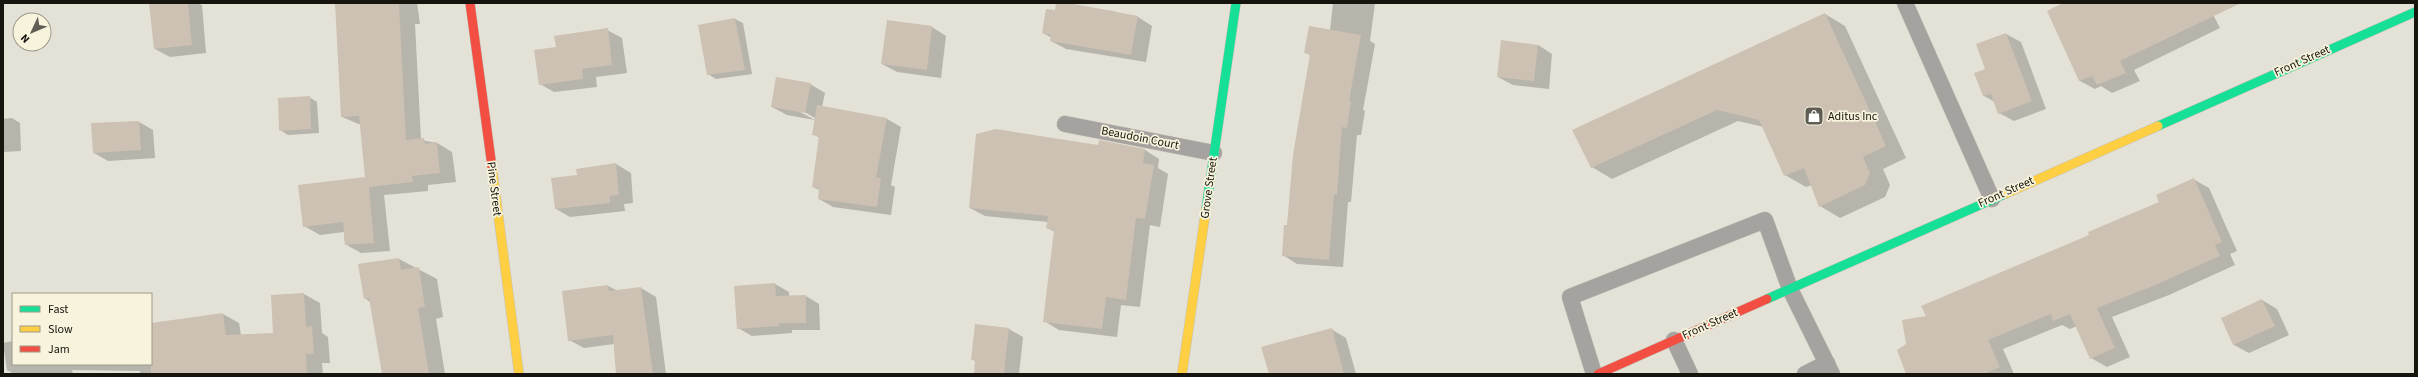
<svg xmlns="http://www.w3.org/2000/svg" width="2418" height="377" viewBox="0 0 2418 377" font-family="'Source Sans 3',sans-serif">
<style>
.shadow{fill:#0003}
.building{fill:#ccc1b2}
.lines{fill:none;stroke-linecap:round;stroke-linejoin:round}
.lane-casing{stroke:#c2c0b7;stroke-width:17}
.fast-casing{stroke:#c2c0b7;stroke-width:10}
.slow-casing{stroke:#c2c0b7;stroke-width:10}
.jam-casing{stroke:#c2c0b7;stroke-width:10}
.lane{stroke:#a6a29f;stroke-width:16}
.fast{stroke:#16e098;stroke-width:9}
.slow{stroke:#ffcf43;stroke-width:9}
.jam{stroke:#f24e42;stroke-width:9}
.labels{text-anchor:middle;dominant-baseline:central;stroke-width:3.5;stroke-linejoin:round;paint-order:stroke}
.street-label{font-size:12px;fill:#16140d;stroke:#f7f3dd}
.poi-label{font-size:12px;fill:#16140d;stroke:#f7f3dd;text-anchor:start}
</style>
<rect width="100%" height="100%" fill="#e4e2d6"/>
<g class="shadow">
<polygon points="150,3 197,3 202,5 206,53 170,57 155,49"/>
<polygon points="336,3 417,3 420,24 415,24 421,140 437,143 452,152 456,182 428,185 428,191 384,195 390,251 361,253 345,244 344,232 320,235 304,226 366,178 361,125 342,117"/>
<polygon points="1057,3 1113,11 1119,14 1138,17 1152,26 1146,62 1066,49 1051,41 1052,38 1043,33 1056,11"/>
<polygon points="1333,3 1375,3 1370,41 1375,44 1363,110 1365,111 1361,135 1357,135 1351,202 1348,202 1343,267 1297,264 1283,255 1311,56 1305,52 1330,30"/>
<polygon points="2066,3 2207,3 2220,28 2134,70 2140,81 2112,93 2101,86 2095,89 2080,81 2048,11"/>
<polygon points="1825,14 1845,26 1906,158 1883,169 1890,185 1885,197 1840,218 1820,206 1812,185 1806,187 1785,175 1764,127 1738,121 1612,179 1592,167"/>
<polygon points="735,19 743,23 752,74 716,79 708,74 699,26"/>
<polygon points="932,27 946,36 941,78 897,72 882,64"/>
<polygon points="607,30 622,38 627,73 596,77 597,87 554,92 540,84 557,48"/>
<polygon points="2006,34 2021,42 2046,109 2014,121 1999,113 1995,102 1984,96 1986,69"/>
<polygon points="1538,45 1552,54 1549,89 1513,85 1498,77"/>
<polygon points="810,84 825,93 822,107 887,119 901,127 891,185 895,187 891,215 833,207 819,199 820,190 813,187 820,138 813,134 815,118 801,110 800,112 815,120 787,115 772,107"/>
<polygon points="309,97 317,102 319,133 288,135 280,130"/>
<polygon points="12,118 20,123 21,151 3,152 3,119"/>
<polygon points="139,122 153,130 155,158 108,161 94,153"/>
<polygon points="1100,142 1145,150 1159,159 1158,168 1168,174 1160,227 1150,225 1140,307 1121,305 1117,337 1059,330 1044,321 1055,232 1047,228 1048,222 985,216 970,208 1099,146"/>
<polygon points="616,164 631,173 633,203 624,204 625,211 570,217 556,209 578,175"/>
<polygon points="2193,179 2209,188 2237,251 2230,254 2235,265 2169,295 2112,317 2130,357 2107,367 2091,358 2077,326 2070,329 2062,325 2003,349 2014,374 1907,374 1907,345 1927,316 2161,202"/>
<polygon points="399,259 437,279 443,317 436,319 445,374 383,374 370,302 365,298"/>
<polygon points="775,284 789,292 789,296 806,296 819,304 820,330 792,330 792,333 752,336 738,328 735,287"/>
<polygon points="608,286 618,291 641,288 656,297 666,374 617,374 614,344 584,348 569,340 563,292"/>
<polygon points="304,294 320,303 322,333 328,337 330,363 322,363 323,374 140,374 140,371 72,370 73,374 14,374 7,370 3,343 13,341 13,364 151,364 151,324 223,314 239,323 241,335 274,334"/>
<polygon points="2262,300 2277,309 2289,335 2249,353 2234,345 2222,319"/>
<polygon points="1009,329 1023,337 1019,374 975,374 976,362 972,359"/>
<polygon points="1331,329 1346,338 1356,374 1270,374"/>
</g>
<g class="building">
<polygon points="149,3 188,3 192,45 154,49"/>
<polygon points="335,3 399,3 406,140 424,138 425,144 437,142 440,173 412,176 413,182 369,187 374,243 345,245 343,222 303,227 298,185 365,177 359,116 341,117"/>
<polygon points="1056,3 1069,3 1138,16 1131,55 1050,41 1051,35 1042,33 1046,9 1055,10"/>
<polygon points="2063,3 2241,3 2120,61 2126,73 2097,85 2092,76 2079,81 2047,11"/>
<polygon points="1825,13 1886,146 1863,157 1870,173 1865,185 1819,207 1804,168 1784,176 1759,120 1717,110 1591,168 1572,130"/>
<polygon points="735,18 745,70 707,75 698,25"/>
<polygon points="887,20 932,26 927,70 881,64"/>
<polygon points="1309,26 1361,35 1349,101 1351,101 1347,128 1342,127 1337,195 1334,194 1329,260 1282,256 1284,225 1287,225 1293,155 1310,54 1304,53"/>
<polygon points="608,28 612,65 582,69 583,79 539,85 534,50 556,47 554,36"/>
<polygon points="2006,33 2032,101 1998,114 1991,94 1983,96 1974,73 1985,69 1976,44"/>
<polygon points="1501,40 1538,45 1534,81 1497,77"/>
<polygon points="776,77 811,83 805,113 771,107"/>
<polygon points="310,96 311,129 279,131 278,98"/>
<polygon points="817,105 887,118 876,178 881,178 877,207 818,199 819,188 812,187 819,136 812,135"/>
<polygon points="139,121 141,150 93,153 91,123"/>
<polygon points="996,129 1098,145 1099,140 1145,149 1143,163 1154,165 1145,219 1136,218 1126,300 1106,297 1102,329 1043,322 1054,230 1046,228 1048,216 969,208 976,134"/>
<polygon points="616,163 619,195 610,196 610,203 555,209 551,178 577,175 576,169"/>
<polygon points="2194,178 2222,242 2215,245 2220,256 2153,286 2097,308 2115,348 2090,359 2070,314 2053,321 2051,314 1988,340 2000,367 1984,374 1906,374 1897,350 1906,344 1902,320 1926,316 1921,306 2089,235 2088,232 2159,202 2156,195"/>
<polygon points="399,258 401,270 419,267 425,307 418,308 429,374 382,374 369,298 364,299 358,264"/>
<polygon points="775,283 776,296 806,295 806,323 779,323 779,326 737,329 734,286"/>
<polygon points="608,285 609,291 641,287 653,374 616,374 613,335 568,341 562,291"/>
<polygon points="304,293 306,327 312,326 314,354 306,354 307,374 151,374 151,323 223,313 226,335 273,333 271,295"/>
<polygon points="2262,299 2275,326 2233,345 2221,318"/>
<polygon points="975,324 1009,328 1004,374 974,374 975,360 971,360"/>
<polygon points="1332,328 1344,374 1269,374 1261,347"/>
</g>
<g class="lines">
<defs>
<g id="lane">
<polyline points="1905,3 1992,199"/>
<polyline points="1065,124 1214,153"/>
<polyline points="1674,340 1690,374"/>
<polyline points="1594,374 1570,297 1765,220 1790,289 1832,374"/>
<polyline points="1805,374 1827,363"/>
</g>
<g id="fast">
<polyline points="2158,126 2415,12"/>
<polyline points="1206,209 1236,3"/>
<polyline points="1767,299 2005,194"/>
</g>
<g id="slow">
<polyline points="492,167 519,374"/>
<polyline points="2005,194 2158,126"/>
<polyline points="1182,374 1206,209"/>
</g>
<g id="jam">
<polyline points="470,3 492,167"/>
<polyline points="1598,374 1767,299"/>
</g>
</defs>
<use href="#lane" class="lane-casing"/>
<use href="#fast" class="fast-casing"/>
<use href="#slow" class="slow-casing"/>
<use href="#jam" class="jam-casing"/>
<use href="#lane" class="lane"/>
<use href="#fast" class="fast"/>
<use href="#slow" class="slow"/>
<use href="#jam" class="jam"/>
</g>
<defs>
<symbol id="shop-square" viewBox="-11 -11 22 22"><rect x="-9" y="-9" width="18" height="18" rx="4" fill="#5e5c53" stroke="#f7f3dd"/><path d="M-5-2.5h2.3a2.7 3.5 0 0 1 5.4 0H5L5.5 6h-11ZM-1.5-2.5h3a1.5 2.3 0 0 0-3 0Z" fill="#fff"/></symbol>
</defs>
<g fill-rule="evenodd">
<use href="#shop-square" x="1803" y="105" width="22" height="22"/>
</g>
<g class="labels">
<g class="street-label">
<text transform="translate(2302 61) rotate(-24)">Front Street</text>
<text transform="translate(1140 138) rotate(11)">Beaudoin Court</text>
<text transform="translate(1209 188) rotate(-82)">Grove Street</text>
<text transform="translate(494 189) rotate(83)">Pine Street</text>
<text transform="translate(2006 192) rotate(-24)">Front Street</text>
<text transform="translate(1710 324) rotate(-24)">Front Street</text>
</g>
<g class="poi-label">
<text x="1828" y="116">Aditus Inc</text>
</g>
</g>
<rect width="2418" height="377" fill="none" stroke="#16140d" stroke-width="8"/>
<rect x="12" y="293" width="140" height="72" fill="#f7f3dd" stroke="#9d9a8a"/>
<rect x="20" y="306" width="20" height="6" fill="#16e098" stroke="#9d9a8a"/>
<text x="48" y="313" font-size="12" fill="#16140d">Fast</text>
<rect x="20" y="326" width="20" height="6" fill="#ffcf43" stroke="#9d9a8a"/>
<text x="48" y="333" font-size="12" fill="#16140d">Slow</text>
<rect x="20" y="346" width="20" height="6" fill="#f24e42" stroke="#9d9a8a"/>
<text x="48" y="353" font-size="12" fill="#16140d">Jam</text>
<g transform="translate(32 32) rotate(226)"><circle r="19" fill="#f7f3dd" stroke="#9d9a8a"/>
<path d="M0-3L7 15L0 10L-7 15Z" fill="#5e5c53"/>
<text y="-6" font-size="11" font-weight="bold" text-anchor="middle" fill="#16140d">N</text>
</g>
</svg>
